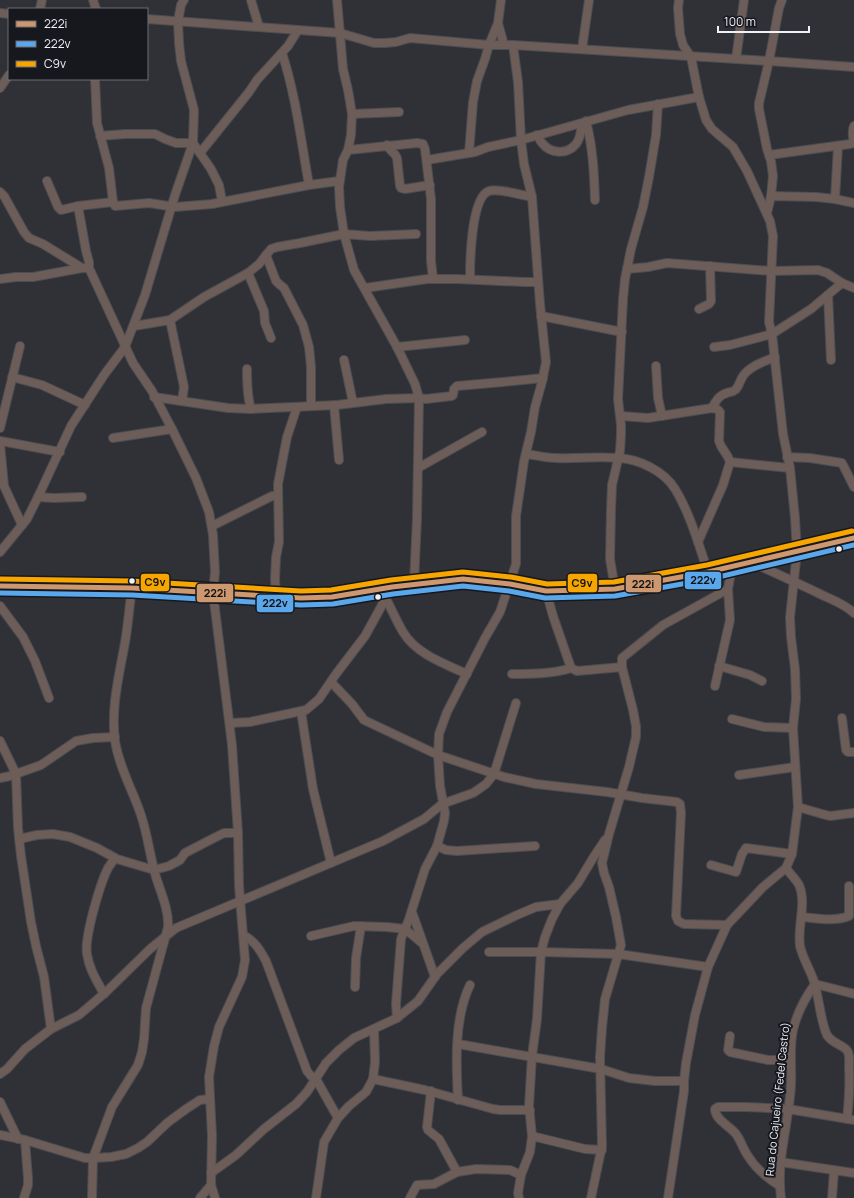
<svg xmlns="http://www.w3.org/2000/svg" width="854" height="1198" viewBox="0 0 854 1198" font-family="Manrope,sans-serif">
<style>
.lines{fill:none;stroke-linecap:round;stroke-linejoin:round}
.minor-casing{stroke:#4c4d51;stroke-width:10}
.minor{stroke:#6d5d59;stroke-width:8}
.bus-1-casing{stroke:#16181d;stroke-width:8}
.bus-2-casing{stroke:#16181d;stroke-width:8}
.bus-3-casing{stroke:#16181d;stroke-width:8}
.bus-1{stroke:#cd976f;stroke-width:5}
.bus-2{stroke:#5aa8eb;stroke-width:5}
.bus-3{stroke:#f7a600;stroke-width:5}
.bus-dot{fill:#eff1f9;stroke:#16181d;stroke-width:1.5}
.labels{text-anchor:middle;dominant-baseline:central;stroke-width:4;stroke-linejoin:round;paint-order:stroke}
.street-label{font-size:11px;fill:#eff1f9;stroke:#16181d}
.line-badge{stroke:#16181d;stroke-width:1.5}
.pale-badge-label{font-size:11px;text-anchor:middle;font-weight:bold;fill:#111}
</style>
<rect width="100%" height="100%" fill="#303137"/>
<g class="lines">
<defs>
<g id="minor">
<polyline points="93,0 96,9"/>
<polyline points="251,0 259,27"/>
<polyline points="337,0 343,69 348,90 352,114 351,135 348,150 343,160 339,187 340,207 344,234 354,270 397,347 415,384 419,398 417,518 414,584"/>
<polyline points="40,9 42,0"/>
<polyline points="0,13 9,14"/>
<polyline points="147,19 340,33 374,43 385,43 396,42 410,38 489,45 513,45 769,61 854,67"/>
<polyline points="498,23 504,45"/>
<polyline points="582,49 589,0"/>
<path d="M282,53C296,96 301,141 309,185"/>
<polyline points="736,59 744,0"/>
<polyline points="0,88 9,75"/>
<polyline points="352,114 399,112"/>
<path d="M586,121C593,148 594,173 595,200"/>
<path d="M537,135C539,138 540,141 542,143C551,154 567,155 576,144C581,138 581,130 582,123"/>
<polyline points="100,136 125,134 155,134 165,139 176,143 193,143 211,169 219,185 222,201"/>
<path d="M387,145C389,151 395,152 397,158L400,186L401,188L405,189L430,185"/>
<polyline points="348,150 417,143 423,144 425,149 431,199 431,261 433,279"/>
<polyline points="200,153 249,92 257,80 288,46 298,30"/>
<polyline points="469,153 473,102 477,81 485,59 489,45 498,23 501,0"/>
<path d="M769,155L850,144L853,143C854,137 851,131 854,126"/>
<polyline points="427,160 475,152 488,147 521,140 628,110 699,97"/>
<polyline points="47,181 58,207 61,210 78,206"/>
<polyline points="0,192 4,196 24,232 29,238 43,244 82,268"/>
<polyline points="771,196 773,176 771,161 767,149 759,109 759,103 769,61 779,8 782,0"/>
<polyline points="835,199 838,146"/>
<polyline points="113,202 115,206 149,203 175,207 212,204 309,185 339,181"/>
<polyline points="767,213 771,196 816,197 835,199 854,203"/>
<polyline points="266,255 276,281 279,284 284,288 303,325 309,347 311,367 311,406"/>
<polyline points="89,268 133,363 152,391 172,429 196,478 209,512 213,535 215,572 213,593 232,745 238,833 239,886 245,960 242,977 219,1027 214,1046 209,1077 212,1136 211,1185 215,1198"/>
<polyline points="627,269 648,267 667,263 772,271 818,270 827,273 842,283 854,288"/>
<polyline points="248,273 264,311 265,323 271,338"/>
<polyline points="0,279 16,277 33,277 82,268 89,268 89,262 86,251 78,206 113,202 109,168 97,123 95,79"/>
<path d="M470,279C470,262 471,197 489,191C497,188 522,195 532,197"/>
<polyline points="365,288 427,279 457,279 524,282 538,282"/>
<polyline points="828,295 831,360"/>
<polyline points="699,309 709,304 711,301 710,266"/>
<polyline points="541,316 622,332"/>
<polyline points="170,320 184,387 182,401"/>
<polyline points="134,326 170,320 204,297 248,273 259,264 271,249 277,247 300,243 344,234 370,236 416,234"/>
<polyline points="397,347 465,340"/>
<polyline points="714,347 730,345 772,334 811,309 842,283"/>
<polyline points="344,360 353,403"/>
<polyline points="656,366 658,398 662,416"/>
<path d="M247,369C247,382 247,396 251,409"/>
<polyline points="12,377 42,385 85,405"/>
<polyline points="154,397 228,408 251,409 337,405 386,399 419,398 426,399 452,396 453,395 454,389 457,386 503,382 543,378"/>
<polyline points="334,405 339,460"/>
<path d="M712,408C716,401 719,395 727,393C729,392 733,392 735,390C739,387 740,380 743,376C750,366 763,362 775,357"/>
<polyline points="621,416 648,418 712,408 717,409 720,412 719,441 721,446 728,457 730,462 723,485 698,542"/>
<polyline points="0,428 20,346"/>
<polyline points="113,438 172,429"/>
<polyline points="0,441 60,452"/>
<polyline points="0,444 4,486 22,525"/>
<path d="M526,454C536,455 546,458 556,458C577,459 598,456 618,458C639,459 664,471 675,489C690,513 699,546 708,572"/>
<polyline points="787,457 810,458 842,463 854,487"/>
<polyline points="730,462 790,468"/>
<polyline points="418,468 482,432"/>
<polyline points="38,497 54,498 82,497"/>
<polyline points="212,526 272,496 278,496"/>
<polyline points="0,552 27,519 38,497 71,426 104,375 125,347 145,295 175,195 193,143 194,110 181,61 179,43 178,21 181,5 184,0"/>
<path d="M751,562C773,572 795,582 816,592C831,600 842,602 854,613"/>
<polyline points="0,586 132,588 301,598 332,597 392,587 463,579 510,584 546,591 615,589 708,572 797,552 854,538"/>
<polyline points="615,589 610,559 611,510 612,485 620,451 621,435 621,425 618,399 623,299 625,279 631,249 643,207 649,177 656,135 658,104"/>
<polyline points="546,591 553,616 571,668 577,671 622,667"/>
<polyline points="276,596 275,579 276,557 279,542 278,484 287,437 297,407"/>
<path d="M386,599C392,610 397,622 403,632C416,654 445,664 467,674"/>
<polyline points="0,606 23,637 35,661 49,698"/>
<polyline points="719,666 750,675 762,681"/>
<path d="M512,674C532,674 552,674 571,668"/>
<polyline points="331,682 352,704 364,720 438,755 504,777 536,784 607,792 642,798 677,802 680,804 681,813 676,916 678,921 684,924 727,925"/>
<polyline points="715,686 730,620 728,589 732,567"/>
<polyline points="301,711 313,789 331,863"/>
<polyline points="842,718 846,750 848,752 854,752"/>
<polyline points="732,719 764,727 793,728"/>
<polyline points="230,723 250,722 306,710 319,699 336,674 365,636 392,587"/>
<polyline points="0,741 16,774 18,828 21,856 31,922 36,946 44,977 51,1029"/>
<polyline points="739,775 795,767"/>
<polyline points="0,778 10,776 41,765 76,741 93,738 115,737"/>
<polyline points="798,807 822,814 830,816 854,813"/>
<polyline points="19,839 37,835 53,834 70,837 97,848 117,859 154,870 169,866 180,860 185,853 212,839 224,833 238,833"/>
<polyline points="437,846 446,850 457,851 535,846"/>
<polyline points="711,865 736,872 742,854 746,848 792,854"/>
<path d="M786,868C790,874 796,879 799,885C807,903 797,927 800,946C803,960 812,972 815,985C819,999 821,1023 827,1035C832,1044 845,1045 848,1052C850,1057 849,1062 849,1067C850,1085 849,1101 847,1119"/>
<polyline points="412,912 435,977"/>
<path d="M801,917C816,918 834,922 849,916V886"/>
<path d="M243,935C255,941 260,950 266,961L307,1071L311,1076L316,1079L338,1118"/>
<polyline points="311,936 354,926 387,927 405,929 422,943"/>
<polyline points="489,952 541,952 618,954 708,967"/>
<polyline points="355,987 356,958 361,926"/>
<path d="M104,994C97,981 89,969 87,954C84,938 100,884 108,868C110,865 113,861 115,858"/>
<polyline points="397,1018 396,1004 401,939 409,919 425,869 437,846 444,821 445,813 440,786 438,755 439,734 447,712 485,638 500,612 516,564 516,516 520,489 524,461 531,432 535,407 542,382 546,362 540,304 532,197 524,164 521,140 518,82 513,45"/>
<polyline points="730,1036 728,1050 730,1052 768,1060 791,1060"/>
<polyline points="458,1044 601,1069 629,1078 655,1081 684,1081"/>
<polyline points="0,1074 7,1069 25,1049 51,1029 79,1015 106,992 150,949 176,928 383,841 424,819 442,804 473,793 479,789 486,784 494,774 516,703"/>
<polyline points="373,1079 425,1090 493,1109 500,1110 530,1110"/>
<polyline points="431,1091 427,1127 428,1130 439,1139 457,1172"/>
<path d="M458,1100C456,1063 454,1018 470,985"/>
<polyline points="0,1102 18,1139"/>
<polyline points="0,1135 25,1140 85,1158 93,1158 111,1157 126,1154 138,1148 147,1142 167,1123 186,1109 200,1100 210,1099"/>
<polyline points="532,1136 585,1149 602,1150"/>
<polyline points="780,1162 854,1173"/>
<polyline points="211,1173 236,1155 264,1129 296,1104 307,1092 326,1063 339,1050 354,1038 397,1018 418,1001 437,974 463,948 482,932 517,915 536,907 560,904"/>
<path d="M780,1186C767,1178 756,1169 748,1156C743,1149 741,1141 736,1134C730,1126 715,1120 715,1109L718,1107H746L788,1109L854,1120"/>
<polyline points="24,1198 28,1185 28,1178 25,1140"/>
<path d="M92,1198L93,1158L112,1107L138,1065L142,1052L144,1039L146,1008L168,927C169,910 161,893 156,877C150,857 148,836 141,815C133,791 119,767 115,741C111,709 118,680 124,648C128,628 129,608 132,588"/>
<polyline points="200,1198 211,1185"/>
<polyline points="316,1198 324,1142 338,1118 349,1106 366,1092 373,1079 375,1062 374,1029"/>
<polyline points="410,1198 417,1185 434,1184 457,1172 476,1169 510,1170 521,1175"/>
<polyline points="519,1198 518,1193 521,1175 530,1152 532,1136 529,1106 532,1056 537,1019 541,952 545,937 552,919 560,904 578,883 593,858 605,840"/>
<polyline points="591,1198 602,1146 600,1057 602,1028 605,999 621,945 616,917 609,887 604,873 602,863 609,834 629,767 636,737 636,726 633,710 622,667 622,658 663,625 728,589"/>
<polyline points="668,1198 684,1091 684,1081 686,1063 695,1015 708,967 727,925 763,887 786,868 792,854 798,807 793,728 796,699 795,669 791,637 790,617 797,552 795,518 790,468 783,434 772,334 769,322 773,236 770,221 747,171 733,147 712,129 706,120 699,97 691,57 683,45 680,34 678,8 679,0"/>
<path d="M781,1198C776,1160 789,1123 791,1085C792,1067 789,1048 793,1030C797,1013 805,998 815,984L854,994"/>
<polyline points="832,1198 834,1171"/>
</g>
</defs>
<use href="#minor" class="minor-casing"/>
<use href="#minor" class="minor"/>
<defs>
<polyline id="bus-1" points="0,586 132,588 301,598 332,597 392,587 463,579 510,584 546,591 615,589 708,572 854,538"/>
<polyline id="bus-2" points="0,593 132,595 301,605 333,604 393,594 463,586 509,591 545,598 615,596 710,579 854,545"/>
<polyline id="bus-3" points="0,579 132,581 301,591 331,590 391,580 463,572 511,577 547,584 614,582 707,565 852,531"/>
</defs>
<use href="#bus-1" class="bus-1-casing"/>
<use href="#bus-2" class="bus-2-casing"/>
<use href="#bus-3" class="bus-3-casing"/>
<use href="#bus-1" class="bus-1"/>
<use href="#bus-2" class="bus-2"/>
<use href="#bus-3" class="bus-3"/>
</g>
<g class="bus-dot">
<circle cx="839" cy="549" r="3.5"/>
<circle cx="132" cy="581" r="3.5"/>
<circle cx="378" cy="597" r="3.5"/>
</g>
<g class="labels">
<g class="street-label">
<text transform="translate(777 1099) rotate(-84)">Rua do Cajueiro (Fedel Castro)</text>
</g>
</g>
<g class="line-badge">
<rect x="684" y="571" width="38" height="19" rx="4" fill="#5aa8eb"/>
<rect x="140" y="573" width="30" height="19" rx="4" fill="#f7a600"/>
<rect x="567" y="573" width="31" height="20" rx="4" fill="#f7a600"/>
<rect x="625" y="574" width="37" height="19" rx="4" fill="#cd976f"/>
<rect x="196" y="583" width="38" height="20" rx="4" fill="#cd976f"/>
<rect x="256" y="594" width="38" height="19" rx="4" fill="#5aa8eb"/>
</g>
<g class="pale-badge-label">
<text x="703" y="584">222v</text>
<text x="155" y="586">C9v</text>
<text x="582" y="587">C9v</text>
<text x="643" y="588">222i</text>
<text x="215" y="597">222i</text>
<text x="275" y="607">222v</text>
</g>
<rect x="8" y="8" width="140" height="72" fill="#16181d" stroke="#6d6f75"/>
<rect x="16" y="21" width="20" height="6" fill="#cd976f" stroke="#6d6f75"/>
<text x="44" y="28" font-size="12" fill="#eff1f9">222i</text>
<rect x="16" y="41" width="20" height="6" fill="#5aa8eb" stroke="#6d6f75"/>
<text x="44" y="48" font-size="12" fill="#eff1f9">222v</text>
<rect x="16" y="61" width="20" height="6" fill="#f7a600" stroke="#6d6f75"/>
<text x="44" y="68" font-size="12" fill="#eff1f9">C9v</text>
<path d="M718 26v6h91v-6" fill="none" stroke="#eff1f9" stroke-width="2"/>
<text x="724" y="26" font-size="12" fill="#eff1f9" stroke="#16181d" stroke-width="3" paint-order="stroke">100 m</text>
</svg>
